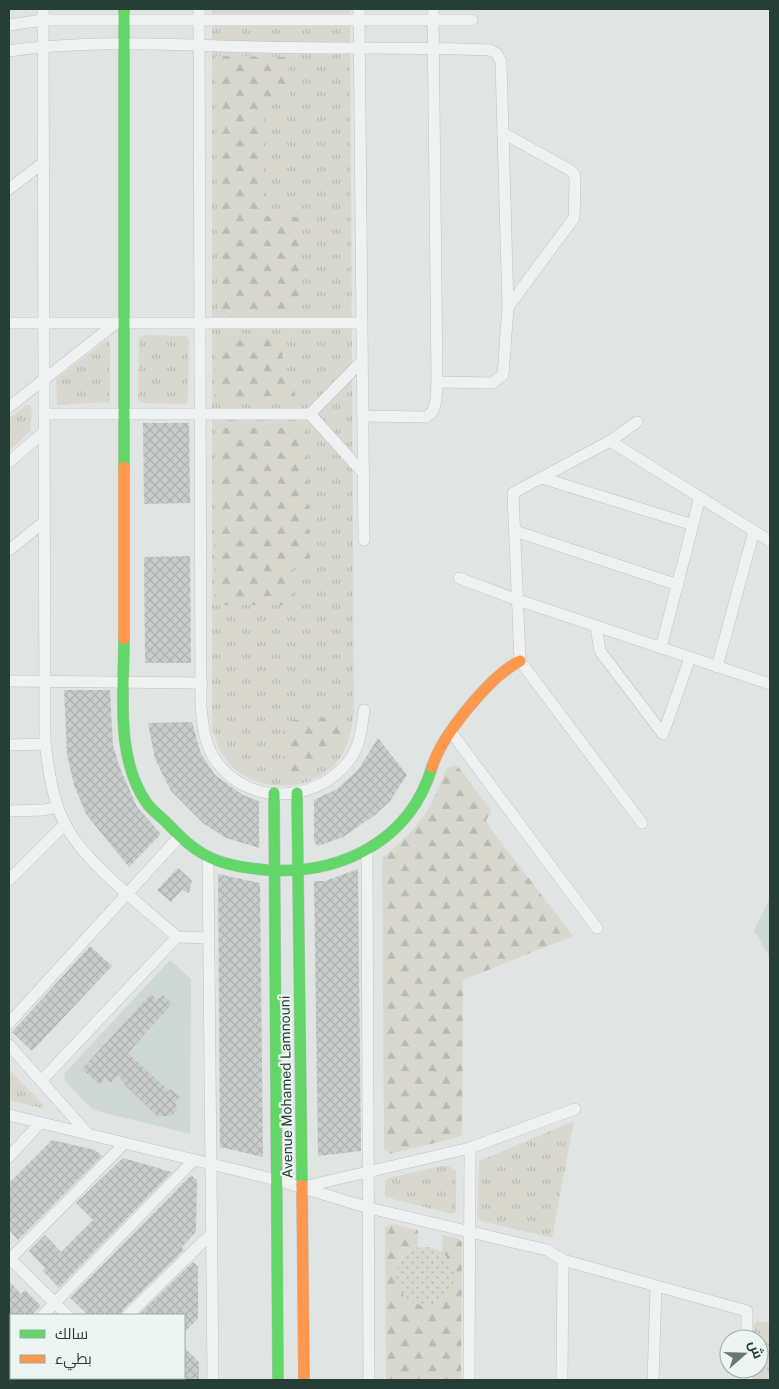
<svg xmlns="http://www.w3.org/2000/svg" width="779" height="1389" viewBox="0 0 779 1389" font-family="'Public Sans',Cairo,sans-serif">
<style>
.built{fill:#ced8d4}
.grass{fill:url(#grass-tufts)}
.forest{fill:url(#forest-firs)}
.park{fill:url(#park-dots)}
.building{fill:url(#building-cross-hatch)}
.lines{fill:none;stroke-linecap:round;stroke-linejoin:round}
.street-casing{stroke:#bec3c1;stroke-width:12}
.fast-casing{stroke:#bec3c1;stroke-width:12}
.slow-casing{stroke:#bec3c1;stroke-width:12}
.street{stroke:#eff2f1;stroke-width:11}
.fast{stroke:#63d668;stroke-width:11}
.slow{stroke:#ff974d;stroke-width:11}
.labels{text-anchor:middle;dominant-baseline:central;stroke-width:4.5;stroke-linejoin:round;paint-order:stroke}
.street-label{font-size:14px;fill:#273e37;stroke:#edf5f2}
</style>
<defs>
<pattern id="grass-tufts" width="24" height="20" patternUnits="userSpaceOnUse" patternTransform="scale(1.25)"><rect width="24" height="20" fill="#d8d8cf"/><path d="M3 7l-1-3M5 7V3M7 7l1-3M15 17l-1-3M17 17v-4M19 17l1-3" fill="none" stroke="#b9bab2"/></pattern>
<pattern id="forest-firs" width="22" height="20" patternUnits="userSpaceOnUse" patternTransform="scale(1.25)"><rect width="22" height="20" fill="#d8d8cf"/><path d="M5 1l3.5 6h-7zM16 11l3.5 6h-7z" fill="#b9bab2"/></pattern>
<pattern id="park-dots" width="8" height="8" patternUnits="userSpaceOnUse" patternTransform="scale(1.25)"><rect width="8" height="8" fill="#d8d8cf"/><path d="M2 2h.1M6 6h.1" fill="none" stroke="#b9bab2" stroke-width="1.8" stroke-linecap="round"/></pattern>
<pattern id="building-cross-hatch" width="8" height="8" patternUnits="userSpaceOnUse" patternTransform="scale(1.25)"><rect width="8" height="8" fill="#c8cdcb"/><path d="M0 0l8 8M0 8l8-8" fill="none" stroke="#acb1af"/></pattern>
</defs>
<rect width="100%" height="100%" fill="#e0e5e3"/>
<g class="built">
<polygon points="770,898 770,957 754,931"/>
<polygon points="170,960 191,979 190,1134 93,1110 65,1081 64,1074"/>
</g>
<g class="grass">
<path d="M212,9H350L354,714C351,730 349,745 340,758C311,798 243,795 220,750C217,744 215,736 212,729Z"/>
<polygon points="143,335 186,336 189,339 188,401 185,404 141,403 138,399 139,337"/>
<polygon points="108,339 110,343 110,402 57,405 56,379"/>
<polygon points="26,405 30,405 32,410 30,431 9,451 9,419"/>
<polygon points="9,1070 44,1105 42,1108 9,1100"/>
<polygon points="574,1121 552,1238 481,1221 477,1218 479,1161"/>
<polygon points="441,1166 448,1166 456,1171 456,1212 452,1214 385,1197 385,1181 388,1178"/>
<polygon points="757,1321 770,1323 770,1380 753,1380 753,1369 759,1369 759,1339 753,1339 753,1326"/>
</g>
<g class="forest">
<polygon points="216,56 288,57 289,102 265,103 266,216 302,217 302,310 217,310"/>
<polygon points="216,337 282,337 283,376 295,377 294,397 215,398"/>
<polygon points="216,428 301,428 307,433 309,563 292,563 293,605 215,605"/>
<path d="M345,716C339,754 323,773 284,777L283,721Z"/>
<path d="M454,765L459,768L492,811L486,820L491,829L573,936L463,980L462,1134L459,1137L390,1154L384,1149L382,858C419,827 429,814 446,769Z"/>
<path d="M391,1224L418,1230V1248C388,1255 393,1290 414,1303L448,1259L442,1252L443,1235L458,1238L462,1243L461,1380H386L385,1228Z"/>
</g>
<circle class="park" cx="425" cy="1276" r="29"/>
<g class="building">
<polygon points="143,423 189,423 190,503 144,504"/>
<polygon points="190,556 191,663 145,663 144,557"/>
<polygon points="64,690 110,690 113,745 120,768 137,807 161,834 129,867 86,814 74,785 67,754"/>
<polygon points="192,722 201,754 215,775 243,795 259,801 259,848 226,838 204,824 171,791 155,759 148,723"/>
<polygon points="378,738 407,775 390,801 375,815 343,837 318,846 314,842 314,800 337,789 358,770"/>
<polygon points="178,868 192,881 189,893 182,890 171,902 157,890"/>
<polygon points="358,869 361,1151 318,1156 314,881 325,881"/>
<polygon points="218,874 260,883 263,1157 220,1147"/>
<polygon points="90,946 112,966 32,1051 12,1032"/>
<polygon points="151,994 157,1000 163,995 172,1004 128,1053 169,1091 171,1089 180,1097 175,1102 177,1110 171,1116 157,1116 126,1086 118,1075 111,1083 105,1077 100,1085 82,1069"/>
<polygon points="52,1140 95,1150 102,1156 18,1240 9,1230 9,1183"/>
<polygon points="123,1158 172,1172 59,1288 43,1271 45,1268 29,1251 45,1235 61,1252 93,1220 76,1203"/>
<polygon points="191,1175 197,1180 196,1232 182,1247 184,1250 123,1310 121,1315 88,1315 70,1298"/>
<polygon points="193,1262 198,1267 198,1318 184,1333 184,1315 138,1315"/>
<polygon points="9,1281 21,1294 25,1290 41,1306 32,1315 9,1315"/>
<polygon points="184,1347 199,1362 199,1380 184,1380"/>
</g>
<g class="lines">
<defs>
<g id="street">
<path d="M43,9L45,744C49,771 52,798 64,822C83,862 144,907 177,937L209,938"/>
<path d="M199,9L201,707C203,725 204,742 214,758C246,807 315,804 349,761C360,746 362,728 364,710"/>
<polyline points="359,9 364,540"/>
<polyline points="9,25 43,20 472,20"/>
<path d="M9,51C91,39 176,45 259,47C336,49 413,47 490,50L497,54L501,62L508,307L503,375L492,383L437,382"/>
<polyline points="503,133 570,170 574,174 575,180 574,218 508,307"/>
<polyline points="9,189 43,163"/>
<polyline points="9,323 362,323"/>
<polyline points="9,407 116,323"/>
<polyline points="44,414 310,414 362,361"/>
<polyline points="310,414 363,473"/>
<path d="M363,416L426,417C438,411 436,394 437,382L433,9"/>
<polyline points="637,422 610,441 513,493 520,661 642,823"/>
<polyline points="610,441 770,541"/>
<polyline points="9,462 44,432"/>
<polyline points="542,478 693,525"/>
<polyline points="515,531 678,585"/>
<polyline points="9,550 44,522"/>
<polyline points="459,578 518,600 770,684"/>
<polyline points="596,627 600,651 663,734 690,658"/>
<polyline points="661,648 700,497"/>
<polyline points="717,667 754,531"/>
<polyline points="9,681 202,683"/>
<polyline points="451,732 597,928"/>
<polyline points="9,745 45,744"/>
<polyline points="9,811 44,810 57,807"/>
<polyline points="367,850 369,1380"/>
<polyline points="208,857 213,1380"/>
<polyline points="9,880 65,824"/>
<polyline points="9,1023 180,836"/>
<polyline points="9,1045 89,1135"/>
<polyline points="41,1081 177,937"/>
<polyline points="9,1115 277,1180 369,1208 547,1250 563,1260 747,1311 747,1339"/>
<polyline points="9,1157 40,1123"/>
<polyline points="303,1187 470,1148 575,1109"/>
<polyline points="9,1258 67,1315"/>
<polyline points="10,1259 124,1144"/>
<polyline points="43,1315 193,1161"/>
<polyline points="128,1315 212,1233"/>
<polyline points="9,1350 11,1347"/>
<polyline points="747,1369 747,1380"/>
<polyline points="130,1378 133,1380"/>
<polyline points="64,1380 67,1378"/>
<polyline points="469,1380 470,1148"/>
<polyline points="562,1380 563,1260"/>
<polyline points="653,1380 656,1287"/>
</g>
<g id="fast">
<polyline points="124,9 124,467"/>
<path d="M124,639C124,691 115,757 146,802C151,810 160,816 167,823C179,835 190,847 205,855C223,865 246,868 267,870C341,875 410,841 432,767"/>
<polyline points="274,793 278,1380"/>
<polyline points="297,793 302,1185"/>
</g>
<g id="slow">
<polyline points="124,467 124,639"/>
<path d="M432,767C442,735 490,676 520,661"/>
<polyline points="302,1185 304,1380"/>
</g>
</defs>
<use href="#street" class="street-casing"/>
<use href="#fast" class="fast-casing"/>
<use href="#slow" class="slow-casing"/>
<use href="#street" class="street"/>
<use href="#fast" class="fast"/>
<use href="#slow" class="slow"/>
</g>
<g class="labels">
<g class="street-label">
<text transform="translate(286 1087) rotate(-91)">Avenue Mohamed Lamnouni</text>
</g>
</g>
<rect width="779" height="1389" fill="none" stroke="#273e37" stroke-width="20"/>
<rect x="10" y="1314" width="175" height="65" fill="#edf5f2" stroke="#9eaca7"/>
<rect x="20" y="1330" width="25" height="8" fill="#63d668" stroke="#9eaca7"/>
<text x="55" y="1339" font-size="15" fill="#273e37">سالك</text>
<rect x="20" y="1355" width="25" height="8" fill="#ff974d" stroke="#9eaca7"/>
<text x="55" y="1364" font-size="15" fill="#273e37">بطيء</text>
<g transform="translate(744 1354) rotate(70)"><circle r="24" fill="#edf5f2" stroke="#9eaca7"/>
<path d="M0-4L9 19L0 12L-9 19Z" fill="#687873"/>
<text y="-8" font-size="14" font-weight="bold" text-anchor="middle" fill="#273e37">ش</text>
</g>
</svg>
